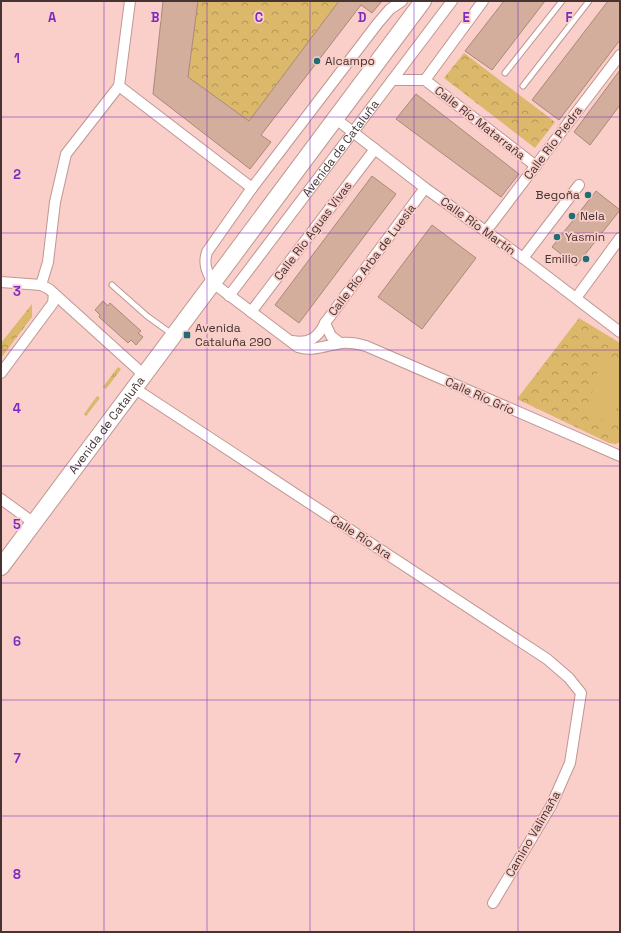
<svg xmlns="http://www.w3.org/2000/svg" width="621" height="933" viewBox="0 0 621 933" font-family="'Space Grotesk',sans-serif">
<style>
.grass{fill:url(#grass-tufts)}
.park{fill:url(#park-crowns)}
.pitch{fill:#dbb86a}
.building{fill:#d3ae9c;stroke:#ac8878}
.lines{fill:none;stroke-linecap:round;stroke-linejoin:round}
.lane-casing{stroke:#c09792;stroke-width:7}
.street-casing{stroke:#c09792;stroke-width:12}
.primary-casing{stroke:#c09792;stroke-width:18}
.lane{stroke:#fff;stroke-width:5}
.street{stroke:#fff;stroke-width:10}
.primary{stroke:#fff;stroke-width:16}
.grid{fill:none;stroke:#7b2cbf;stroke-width:1;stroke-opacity:0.55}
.poi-dot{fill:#226c75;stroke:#facec9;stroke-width:1.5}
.labels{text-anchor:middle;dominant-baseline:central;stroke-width:3.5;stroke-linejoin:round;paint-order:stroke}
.poi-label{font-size:12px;fill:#453432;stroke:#facec9;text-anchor:start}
.street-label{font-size:12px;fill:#453432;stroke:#facec9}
.grid-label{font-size:13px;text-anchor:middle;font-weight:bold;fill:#7b2cbf;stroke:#facec9;stroke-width:3.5;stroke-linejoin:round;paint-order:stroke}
</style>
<defs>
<pattern id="grass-tufts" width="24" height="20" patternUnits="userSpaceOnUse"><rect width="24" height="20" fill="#dbb86a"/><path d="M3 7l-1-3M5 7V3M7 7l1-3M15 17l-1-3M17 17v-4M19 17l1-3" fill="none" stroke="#b39658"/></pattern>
<pattern id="park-crowns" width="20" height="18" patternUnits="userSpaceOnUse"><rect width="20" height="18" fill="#dbb86a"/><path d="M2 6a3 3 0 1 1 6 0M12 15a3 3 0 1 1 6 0" fill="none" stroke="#b39658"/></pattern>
</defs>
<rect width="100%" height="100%" fill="#facec9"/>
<g class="grass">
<polygon points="118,367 121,369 106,389 103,387"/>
<polygon points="97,396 100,398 86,416 84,414"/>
</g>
<g class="park">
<polygon points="198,1 339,1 249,121 188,77"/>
<polygon points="464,53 555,122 535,148 444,78"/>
<polygon points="32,304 32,317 1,358 1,343"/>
<polygon points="579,318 620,343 620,442 616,444 609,443 517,399"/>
</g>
<polygon class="pitch" points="601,359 620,364 620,396 613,422 586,415"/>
<g class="building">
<polygon points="163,1 198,1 188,77 249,121 339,1 382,1 372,13 361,5 261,135 271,142 250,169 153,94"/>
<polygon points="504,1 545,1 492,70 465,51"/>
<polygon points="608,1 620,1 620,40 559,120 532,100"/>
<polygon points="620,70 620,105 590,145 574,132"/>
<polygon points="416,94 519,174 501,197 396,119"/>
<polygon points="372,176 396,194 299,323 275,305"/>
<polygon points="596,191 620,210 576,266 552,247"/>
<polygon points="432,225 476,258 422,329 378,297"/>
<polygon points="103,301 108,306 110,303 141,331 138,333 143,337 136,345 131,340 128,343 99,317 100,315 95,310"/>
</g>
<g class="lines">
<defs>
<g id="lane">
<polyline points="505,73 562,1"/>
<polyline points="523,86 589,1"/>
<polyline points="112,285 147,316 172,334"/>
</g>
<g id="street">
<path d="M402,1L390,9L378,23L252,188L207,252C203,264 207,272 213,283L298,347C313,352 327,345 342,343C350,342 359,344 366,346L620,456"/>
<polyline points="392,80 425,80 536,166"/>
<polyline points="425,80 483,1"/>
<polyline points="119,86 252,188"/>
<polyline points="336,119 425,188 523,258 620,332"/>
<polyline points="486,231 620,55"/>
<polyline points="523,258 579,185"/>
<polyline points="1,282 41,285 49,289 144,375"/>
<polyline points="41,285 48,262 55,202 66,154 119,86 130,1"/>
<path id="s1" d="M229,296L452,1"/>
<polyline points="576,298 620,238"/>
<polyline points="251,312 375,149"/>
<polyline points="325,323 331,336 340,343"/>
<path d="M292,341C309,344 318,338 325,323L425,188"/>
<polyline points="1,373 53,303 54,294"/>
<polyline points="134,388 547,659 569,678 581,693 570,763 551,806 493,903"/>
<polyline points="1,499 34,523"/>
</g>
<g id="primary">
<path id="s2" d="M1,567L423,1"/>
</g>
</defs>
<use href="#lane" class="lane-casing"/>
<use href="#street" class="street-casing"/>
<use href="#primary" class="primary-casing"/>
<use href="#lane" class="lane"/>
<use href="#street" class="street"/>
<use href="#primary" class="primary"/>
</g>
<path class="grid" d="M104,1V932M207,1V932M310,1V932M414,1V932M518,1V932M1,117H620M1,233H620M1,350H620M1,466H620M1,583H620M1,700H620M1,816H620"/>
<g class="poi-dot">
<circle cx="317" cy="61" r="4"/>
<circle cx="588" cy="195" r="4"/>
<circle cx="572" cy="216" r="4"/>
<circle cx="557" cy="237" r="4"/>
<circle cx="586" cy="259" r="4"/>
<rect x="183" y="331" width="8" height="8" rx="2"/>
</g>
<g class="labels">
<g class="poi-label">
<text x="325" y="61">Alcampo</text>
<text x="580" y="195" text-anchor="end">Begoña</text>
<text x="580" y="216">Nela</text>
<text x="565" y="237">Yasmin</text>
<text x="578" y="259" text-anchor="end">Emilio</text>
<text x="195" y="328">Avenida<tspan x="195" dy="14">Cataluña 290</tspan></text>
</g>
<g class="street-label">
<text transform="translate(480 123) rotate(38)">Calle Río Matarraña</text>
<text transform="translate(553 143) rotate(-53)">Calle Río Piedra</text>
<text stroke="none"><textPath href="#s1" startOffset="185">Avenida de Cataluña</textPath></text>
<text transform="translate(478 226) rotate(36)">Calle Río Martín</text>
<text transform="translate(313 231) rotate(-53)">Calle Río Aguas Vivas</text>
<text transform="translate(372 260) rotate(-53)">Calle Río Arba de Luesia</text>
<text transform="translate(480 396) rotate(24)">Calle Río Grío</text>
<text stroke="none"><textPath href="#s2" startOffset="177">Avenida de Cataluña</textPath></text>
<text transform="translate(361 537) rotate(33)">Calle Río Ara</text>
<text transform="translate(533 834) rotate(-60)">Camino Valimaña</text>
</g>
</g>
<g class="grid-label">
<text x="52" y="22">A</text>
<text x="155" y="22">B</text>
<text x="259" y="22">C</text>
<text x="362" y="22">D</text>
<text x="466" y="22">E</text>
<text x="569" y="22">F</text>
<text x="17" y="63">1</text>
<text x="17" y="179">2</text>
<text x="17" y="296">3</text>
<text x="17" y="413">4</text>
<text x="17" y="529">5</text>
<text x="17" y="646">6</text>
<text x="17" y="763">7</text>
<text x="17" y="879">8</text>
</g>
<rect width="621" height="933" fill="none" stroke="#453432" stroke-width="4"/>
</svg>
